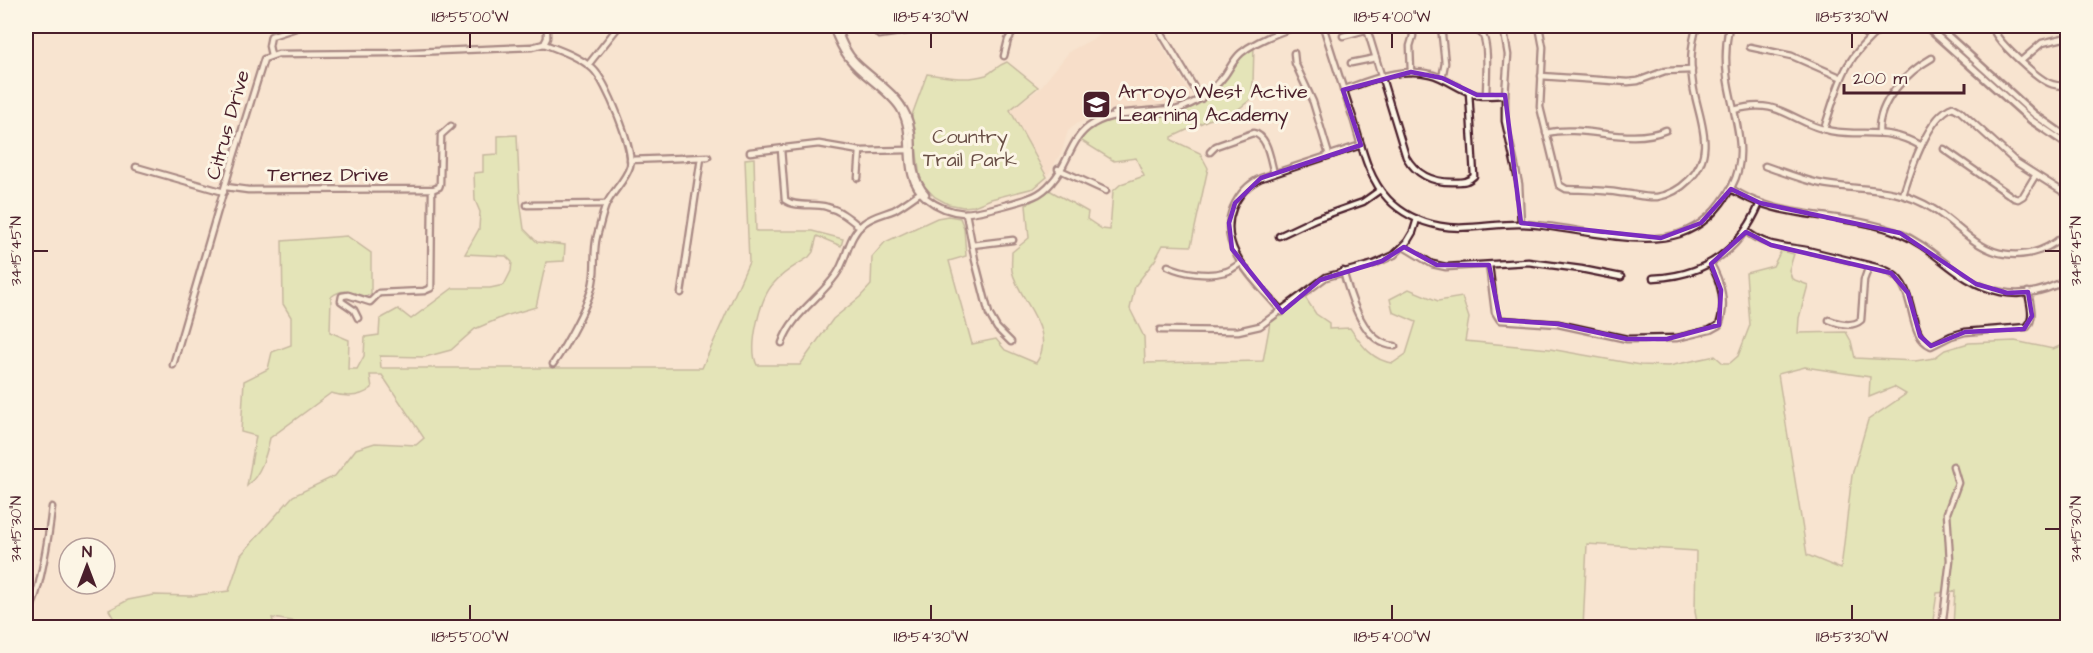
<svg xmlns="http://www.w3.org/2000/svg" width="2093" height="653" viewBox="0 0 2093 653" font-family="'Architects Daughter',sans-serif">
<style>
.built{fill:#f5d8c1}
.green{fill:#cce59b;stroke:#8b8263;stroke-width:1.5;fill-rule:evenodd}
.lines{fill:none;stroke-linecap:round;stroke-linejoin:round}
.minor-casing{stroke:#4a1f2b;stroke-width:9}
.major-casing{stroke:#4a1f2b;stroke-width:10}
.minor{stroke:#fcf5e5;stroke-width:4.5}
.major{stroke:#fcf5e5;stroke-width:5}
.marked{fill:none;stroke:#7b2cbf;stroke-width:4.5;stroke-linejoin:round}
.ticks{fill:none;stroke:#4a1f2b;stroke-width:2}
.labels{text-anchor:middle;dominant-baseline:central;stroke-width:6;stroke-linejoin:round;paint-order:stroke}
.poi-label{font-size:20px;fill:#4a1f2b;stroke:#fcf5e5;text-anchor:start}
.street-label{font-size:20px;fill:#4a1f2b;stroke:#fcf5e5}
.park-label{font-size:20px;fill:#6a5047;stroke:#fcf5e5}
.neatline{fill:none;stroke:#4a1f2b;stroke-width:2}
.ticks-label{font-size:15px;text-anchor:middle;fill:#4a1f2b}
</style>
<rect width="100%" height="100%" fill="#f8e4d0"/>
<filter id="ink" filterUnits="userSpaceOnUse"><feTurbulence type="fractalNoise" baseFrequency=".0167" numOctaves="2"/><feDisplacementMap in="SourceGraphic" scale="12" xChannelSelector="R" yChannelSelector="G"/><feConvolveMatrix kernelMatrix="1 2 1 2 8 2 1 2 1" color-interpolation-filters="sRGB"/></filter>
<g filter="url(#ink)">
<polygon class="built" points="1117,26 1150,26 1191,95 1187,101 1163,107 1106,110 1078,123 1068,131 1062,151 1047,177 1010,110 1039,89 1070,51"/>
<g class="green">
<path d="M1254,45L1253,83L1250,100L1232,114L1208,120L1172,137V140L1200,153L1208,168L1191,246L1163,245L1155,260L1135,286L1130,309L1144,337L1145,363L1263,361L1270,323L1305,297L1316,314L1329,323V329L1350,328C1361,344 1372,361 1393,363L1406,354L1416,322L1393,312L1390,299L1409,289L1438,301L1462,297L1469,318L1465,341L1550,349L1640,365L1669,366L1715,356L1723,363H1730L1738,356L1750,325L1746,273L1773,266L1781,251L1794,254L1789,270L1792,279L1808,285L1799,318L1798,333L1846,332L1851,341L1855,358L1915,361L1934,358L1945,350L1969,343L2015,341L2053,349L2067,343V627H1953L1955,591L1937,593L1932,627H1698L1695,612L1696,551L1587,544L1583,628H1233L1190,623V628H372L318,625L272,618L275,627L131,628L130,625L114,619L109,610L128,600L154,595L190,596L229,591L241,555L293,496L335,476L356,449L375,443L416,445L424,438L382,375H370L372,388C360,398 344,397 331,393L270,438C266,456 261,474 247,486L256,436L241,432L244,381L268,369L272,352L291,345V317L283,304L282,241L347,236L371,253V294L363,297C351,291 342,288 331,297L330,332L349,340L348,369H357L364,356L365,337L379,335L380,319L398,309L411,319L453,288H490L504,285L511,271L512,262L506,256L465,254L479,229L480,212L475,200L474,173L483,172V155L498,154V136L517,135L520,200L524,229L537,242L565,245L564,261L546,262L536,307L505,316L475,329L451,350L425,357L380,356L381,368H702L749,262L745,159L754,158L756,231H812L843,239L841,246L817,236L813,252L809,257C797,265 783,272 774,283C760,297 748,348 757,365H800L833,319L860,297L871,285L872,257L885,242L937,218L948,216L960,218L964,228L966,256L949,261L972,344L996,339L1005,350L1036,363C1058,331 1019,301 1012,271C1011,265 1012,258 1012,252L1029,238L1026,205L1049,190L1088,212L1087,219L1102,229L1110,230L1113,191L1121,184L1144,176L1136,158L1114,161L1077,138L1102,119L1175,111L1211,90L1236,59ZM1805,367L1870,377L1869,397L1894,387L1906,394L1868,420L1852,475L1841,569L1807,555L1778,374Z"/>
<path d="M1007,62L1038,87L1010,110L1047,177L1034,188L991,199L974,206L963,207L948,204L935,197L924,186L920,178L912,115L927,74C946,77 967,81 986,75C993,72 996,66 1007,62Z"/>
</g>
<g class="lines">
<defs>
<g id="minor">
<polyline points="781,26 793,26"/>
<path d="M832,26C836,37 841,49 848,58C862,77 887,89 900,109C917,138 898,174 926,198C937,207 950,212 964,213C978,213 1020,202 1034,196C1041,193 1047,188 1052,182C1069,164 1070,137 1093,124C1121,107 1157,120 1186,106C1201,100 1215,88 1225,75C1230,68 1234,59 1241,53C1257,40 1279,32 1298,26"/>
<path d="M836,26C841,38 846,52 856,62C873,79 897,92 907,115C919,142 904,168 926,194"/>
<polyline points="872,26 879,35 940,26"/>
<polyline points="1157,26 1201,99"/>
<path d="M1323,26C1333,57 1343,89 1354,121C1362,148 1368,178 1388,199C1402,214 1420,222 1440,226C1466,231 1495,223 1522,224C1568,225 1636,248 1679,234C1704,226 1720,208 1732,186C1751,151 1731,111 1727,75C1725,59 1726,42 1729,26"/>
<polyline points="1441,26 1445,63 1442,78"/>
<path d="M1463,26C1468,27 1476,29 1481,33C1490,41 1486,83 1486,95"/>
<polyline points="1503,26 1508,55 1505,95 1505,121 1519,184 1521,224"/>
<path d="M1539,26L1543,47L1540,107L1559,185L1566,189C1585,190 1603,190 1621,193C1634,194 1645,198 1657,197C1670,195 1681,188 1689,180C1718,151 1698,118 1693,85C1690,65 1691,44 1697,26"/>
<polyline points="1856,26 1869,37"/>
<path d="M1367,29L1406,157C1417,176 1434,183 1456,182C1463,182 1468,182 1474,176L1469,92"/>
<polyline points="1505,31 1528,26"/>
<path d="M1994,31C2000,44 2036,77 2049,83C2055,86 2061,86 2068,86"/>
<polyline points="1343,36 1380,26"/>
<path d="M544,44C560,50 580,57 593,69C606,81 634,149 630,166C626,180 612,192 606,205C602,215 600,226 597,236C593,251 596,267 593,282C590,302 565,347 553,364"/>
<polyline points="544,44 547,38 547,26"/>
<polyline points="1750,47 1792,56 1840,77"/>
<polyline points="1294,53 1295,63 1313,102 1329,155"/>
<polyline points="271,55 269,46 271,36 302,26"/>
<polyline points="1004,56 1008,40 1017,26"/>
<polyline points="2021,61 2042,43 2068,37"/>
<polyline points="1351,63 1376,58"/>
<polyline points="588,65 619,26"/>
<polyline points="1411,72 1410,46 1413,36 1412,26"/>
<polyline points="1541,76 1628,82 1638,81 1665,71 1692,70"/>
<path d="M1343,90C1371,80 1400,67 1430,74C1447,78 1460,91 1477,95C1485,97 1496,95 1505,95"/>
<path d="M1734,110C1780,96 1792,124 1831,131C1866,137 1886,126 1921,146"/>
<polyline points="1114,114 1171,109"/>
<path d="M1824,129C1841,79 1841,62 1883,26"/>
<path d="M1879,132C1878,101 1907,72 1932,58"/>
<path d="M1546,133C1585,124 1628,146 1666,130"/>
<path d="M781,149L785,200C796,208 814,203 827,207C840,210 850,219 860,227"/>
<polyline points="1944,149 2014,198 2018,199 2023,196 2035,176"/>
<polyline points="750,152 819,144 860,151 909,150"/>
<path d="M1210,152L1216,146L1253,133C1268,135 1270,160 1274,173"/>
<polyline points="630,160 708,157"/>
<path d="M1765,166C1783,172 1800,179 1818,183C1860,192 1893,184 1933,209C1957,223 1976,251 2006,254C2029,257 2052,249 2068,231"/>
<polyline points="136,167 224,192"/>
<polyline points="1058,169 1106,191"/>
<polyline points="858,178 860,151"/>
<polyline points="226,187 248,190 434,189 439,187 440,184 441,135 451,126"/>
<path d="M1731,189C1740,194 1750,200 1760,203C1804,219 1855,215 1899,233C1938,249 1956,283 2001,292C2024,297 2048,290 2068,279"/>
<path d="M1903,195C1910,173 1928,115 1953,107L1960,111L2016,162L2068,195"/>
<polyline points="527,205 606,204"/>
<polyline points="966,213 975,260 989,314 997,328 1011,342"/>
<path d="M1746,231C1766,248 1787,246 1811,251C1827,255 1844,259 1860,263C1870,266 1882,267 1891,273C1918,289 1906,335 1931,346L1951,336L1965,332L2027,327C2035,318 2030,304 2028,292"/>
<polyline points="1279,236 1315,219 1363,202 1380,190"/>
<polyline points="972,245 1013,240"/>
<polyline points="1404,247 1432,264 1446,267 1528,262 1581,269 1621,277"/>
<path d="M1489,265L1495,312L1500,320L1558,324L1627,339L1677,338L1710,330L1719,325C1727,304 1721,281 1710,263"/>
<path d="M1168,266C1182,273 1208,277 1224,272C1231,271 1235,266 1241,263"/>
<path d="M1343,271C1350,295 1363,345 1395,346"/>
<path d="M1653,278C1705,276 1740,251 1760,203"/>
<polyline points="681,293 701,158"/>
<path d="M1282,312C1258,282 1216,250 1233,208C1239,194 1248,184 1261,178L1361,145"/>
<polyline points="358,318 354,310 341,301 342,296 348,295 370,302 379,293 424,291 431,288 432,190"/>
<path d="M1829,320C1839,324 1852,328 1861,320L1864,280L1869,266"/>
<polyline points="1160,330 1238,331 1260,326 1326,277 1374,264 1394,255 1407,242 1413,232 1417,219"/>
<path d="M782,343C792,314 819,299 836,275C848,258 847,237 864,223C873,216 884,214 894,210C903,205 912,198 921,192"/>
<polyline points="173,365 229,172 264,59 278,54 390,53 532,47 544,44"/>
<path d="M26,615C39,605 50,526 52,507"/>
<polyline points="1942,628 1950,560 1947,513 1958,483 1953,466"/>
</g>
<g id="major">
<polyline points="1926,26 2031,120 2068,145"/>
<polyline points="1937,26 2034,114 2068,138"/>
</g>
</defs>
<use href="#minor" class="minor-casing"/>
<use href="#major" class="major-casing"/>
<use href="#minor" class="minor"/>
<use href="#major" class="major"/>
</g>
</g>
<path d="M0 0H2093V653H0ZM1411,72L1442,78L1477,95H1505L1521,223L1661,238L1701,223L1731,189L1760,203L1900,233L1976,284L2007,293L2028,292L2032,316L2024,329L1965,332L1931,346L1920,336L1908,293L1891,273L1771,245L1746,232L1711,264L1721,290L1719,325L1667,339H1627L1558,324L1500,320L1489,265H1437L1404,247L1382,261L1320,280L1282,312L1232,249L1229,223L1235,203L1261,178L1361,145L1343,90Z" fill="#f8e4d0" fill-opacity=".55" fill-rule="evenodd"/>
<path class="marked" d="M1411,72L1442,78L1477,95H1505L1521,223L1661,238L1701,223L1731,189L1760,203L1900,233L1976,284L2007,293L2028,292L2032,316L2024,329L1965,332L1931,346L1920,336L1908,293L1891,273L1771,245L1746,232L1711,264L1721,290L1719,325L1667,339H1627L1558,324L1500,320L1489,265H1437L1404,247L1382,261L1320,280L1282,312L1232,249L1229,223L1235,203L1261,178L1361,145L1343,90Z"/>
<path class="ticks" d="M470,33V48M931,33V48M1392,33V48M1852,33V48M33,251H48M2045,251H2060M33,529H48M2045,529H2060M470,605V620M931,605V620M1392,605V620M1852,605V620"/>
<defs>
<symbol id="school-square" viewBox="-11 -11 22 22"><rect x="-9" y="-9" width="18" height="18" rx="4" fill="#4a1f2b" stroke="#fcf5e5"/><path d="M0-5L7-2L0 1L-7-2ZM-4 1L0 2.5L4 1V4Q0 6-4 4Z" fill="#fff"/></symbol>
</defs>
<g fill-rule="evenodd">
<use href="#school-square" x="1080" y="88" width="33" height="33"/>
</g>
<g class="labels">
<g class="poi-label">
<text x="1118" y="92">Arroyo West Active<tspan x="1118" dy="23">Learning Academy</tspan></text>
</g>
<g class="street-label">
<text transform="translate(228 125) rotate(-74)">Citrus Drive</text>
<text x="328" y="175">Ternez Drive</text>
</g>
<g class="park-label">
<text x="970" y="137">Country<tspan x="970" dy="23">Trail Park</tspan></text>
</g>
</g>
<rect width="2093" height="653" fill="none" stroke="#fcf5e5" stroke-width="66"/>
<g transform="translate(87 566)"><circle r="28" fill="#fcf5e5" stroke="#b59f9b" stroke-width="1.5"/>
<path d="M0-4.5L10 22L0 15L-10 22Z" fill="#4a1f2b"/>
<text y="-9" font-size="16" font-weight="bold" text-anchor="middle" fill="#4a1f2b">N</text>
</g>
<path d="M1844 84v9h120v-9" fill="none" stroke="#4a1f2b" stroke-width="3"/>
<text x="1853" y="84" font-size="18" fill="#4a1f2b" stroke="#fcf5e5" stroke-width="4.5" paint-order="stroke">200 m</text>
<rect x="33" y="33" width="2027" height="587" class="neatline"/>
<g class="ticks-label">
<text x="470" y="22">118°55'00"W</text>
<text x="931" y="22">118°54'30"W</text>
<text x="1392" y="22">118°54'00"W</text>
<text x="1852" y="22">118°53'30"W</text>
<text transform="translate(16 251) rotate(-90)" y="5">34°15'45"N</text>
<text transform="translate(2076 251) rotate(-90)" y="5">34°15'45"N</text>
<text transform="translate(16 529) rotate(-90)" y="5">34°15'30"N</text>
<text transform="translate(2076 529) rotate(-90)" y="5">34°15'30"N</text>
<text x="470" y="642">118°55'00"W</text>
<text x="931" y="642">118°54'30"W</text>
<text x="1392" y="642">118°54'00"W</text>
<text x="1852" y="642">118°53'30"W</text>
</g>
</svg>
